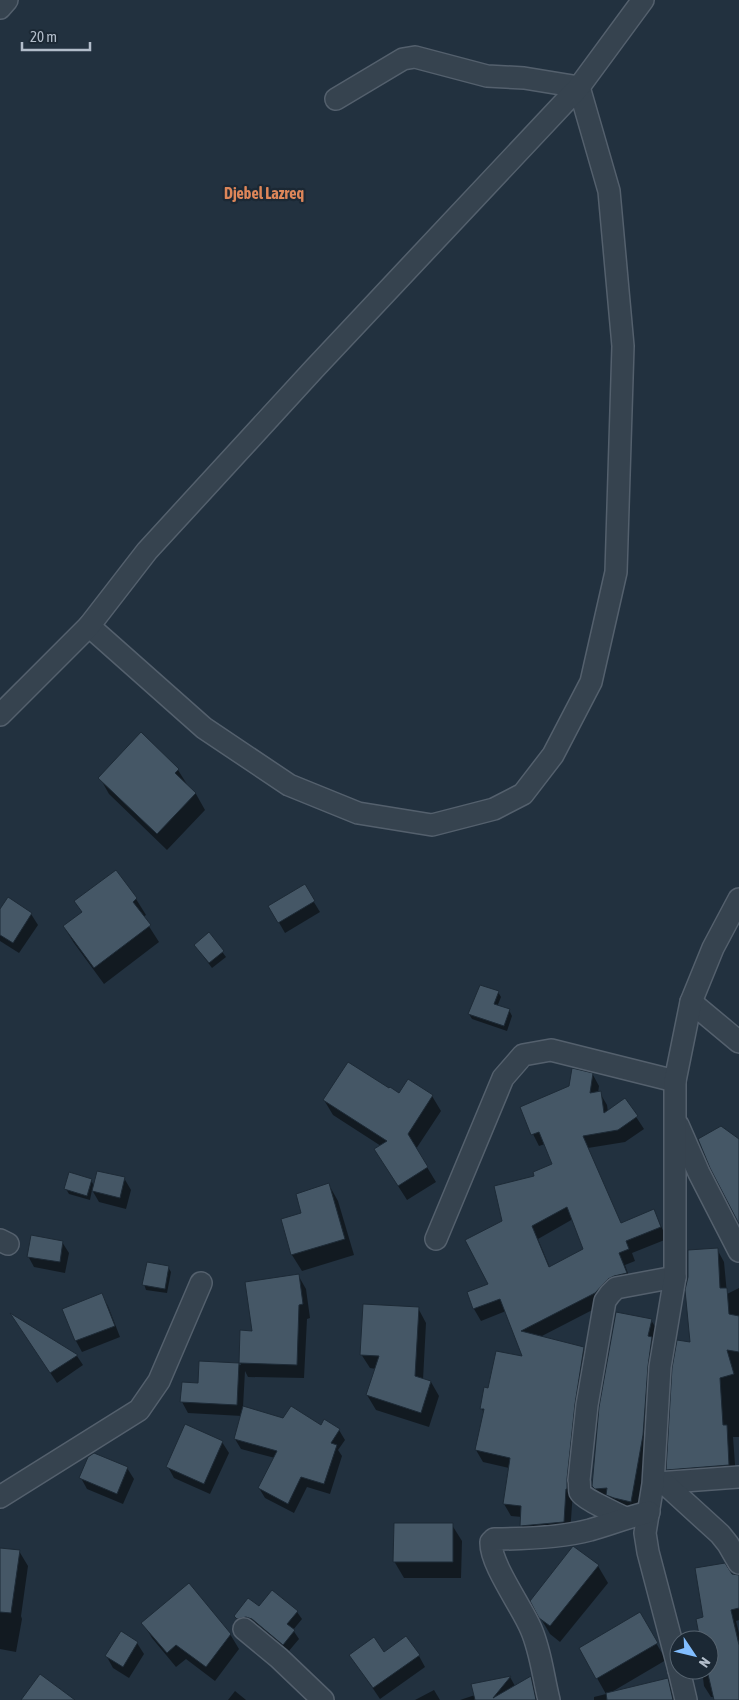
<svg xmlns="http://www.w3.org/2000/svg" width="739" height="1700" viewBox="0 0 739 1700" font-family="'Asap Condensed',sans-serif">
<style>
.shadow{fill:#0007;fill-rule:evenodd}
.building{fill:#455766;stroke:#1d2a36;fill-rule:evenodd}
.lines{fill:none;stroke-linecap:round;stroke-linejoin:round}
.street-casing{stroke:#54606d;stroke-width:24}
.street{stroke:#36434f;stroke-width:21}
.labels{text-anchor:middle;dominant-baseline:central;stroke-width:4.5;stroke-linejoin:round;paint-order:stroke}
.quarter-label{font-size:16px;font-weight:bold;fill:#dd8659;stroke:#1b2834}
</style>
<rect width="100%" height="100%" fill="#22313f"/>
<g class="shadow">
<polygon points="141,734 178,770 188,786 196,794 205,810 167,850 109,794 100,778"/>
<polygon points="115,871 136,899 146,915 143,917 159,942 104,984 74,943 64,927 83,913 76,902"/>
<polygon points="304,886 320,912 285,933 270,907"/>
<polygon points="0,911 31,914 38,925 19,953 0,941"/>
<polygon points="209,934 226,957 212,968 195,945"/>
<polygon points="498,992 501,997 497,1007 509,1010 512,1016 507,1031 472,1019 469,1014"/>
<path d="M593,1075L599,1086L598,1093H600L607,1105L608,1112L625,1100L644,1129L625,1142L588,1148L621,1224L654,1211L667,1239L632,1253L635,1261L625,1265L632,1285L602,1305L540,1337L584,1348L590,1360L573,1491L570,1534L528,1538L522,1526V1517L511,1516L504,1504L509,1468L483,1462L476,1450L484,1413L482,1409L489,1389L524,1358L506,1311L481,1321L474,1309L469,1293L490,1285L504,1222L536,1177L554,1164L545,1144L539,1146L533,1134L570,1087ZM573,1219L585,1250L550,1268L538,1239Z"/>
<polygon points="408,1081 432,1096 441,1111 416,1149 436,1182 407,1200 384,1164 381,1146 333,1115 324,1100 399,1095"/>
<polygon points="124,1178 131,1190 126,1209 99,1202 92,1190 90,1200 69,1194 66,1189 91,1180 94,1186"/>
<polygon points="329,1185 338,1201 354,1255 302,1271 292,1255 303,1214"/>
<polygon points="62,1242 69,1253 65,1273 34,1267 28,1256"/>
<polygon points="717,1249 724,1262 727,1294 739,1288 739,1437 733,1437 736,1478 675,1482 668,1469 692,1344"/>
<polygon points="168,1267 171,1272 167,1293 146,1290 144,1284"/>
<polygon points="298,1275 306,1289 310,1318 307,1319 304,1378 248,1377 245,1371 243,1407 284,1419 339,1430 345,1440 338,1450 342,1456 330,1494 307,1487 294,1513 265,1498 259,1488 275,1458 241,1449 235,1439 242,1416 188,1413 182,1402 199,1384 200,1362 241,1365 240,1362 254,1332"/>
<polygon points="101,1295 108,1306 120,1337 82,1352 76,1341 64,1309"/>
<polygon points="418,1308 426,1323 423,1380 431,1382 439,1396 429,1427 376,1410 367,1395 376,1369 370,1368 361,1354"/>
<polygon points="651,1320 659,1333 650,1449 638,1514 601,1500 593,1486"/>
<polygon points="18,1324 77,1356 83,1365 57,1383"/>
<polygon points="222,1442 229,1453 210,1494 174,1478 168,1467"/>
<polygon points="127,1468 134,1479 123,1504 87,1489 81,1478"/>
<polygon points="452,1525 462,1541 461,1578 404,1578 394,1561"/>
<polygon points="575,1548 598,1566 608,1583 560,1642 550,1634 540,1617"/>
<polygon points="0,1549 19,1551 28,1566 21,1616 22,1619 16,1652 0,1649"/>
<polygon points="728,1571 734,1575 739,1583 739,1620 736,1621 739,1633 739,1700 715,1700 714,1697 711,1697 704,1686 702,1670 709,1670 709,1640 702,1640 705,1618"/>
<polygon points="259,1608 297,1612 302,1619 293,1630 299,1639 288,1652 240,1624 235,1616"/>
<polygon points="639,1614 666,1660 610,1693 667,1680 678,1700 594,1700 594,1697 606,1694 580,1648"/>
<polygon points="143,1623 230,1634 239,1649 215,1681 186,1659 176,1667 152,1638"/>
<polygon points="122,1633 137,1643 144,1654 129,1678 113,1668 107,1657"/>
<polygon points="384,1653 419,1656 425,1667 380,1699 351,1656"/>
<polygon points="510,1677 515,1686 531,1677 538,1690 540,1700 460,1700 475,1695 473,1685"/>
<polygon points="434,1690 440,1700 415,1700"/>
<polygon points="235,1691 246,1700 228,1700"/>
</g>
<g class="building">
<polygon points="141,732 179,769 175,773 196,793 157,834 98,778"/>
<polygon points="116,870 137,898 133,902 151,925 94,968 63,926 82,912 74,901"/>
<polygon points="305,884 315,901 278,923 268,906"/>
<polygon points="8,897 32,913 13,943 0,935 0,909"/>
<polygon points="209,932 224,951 209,963 194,945"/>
<polygon points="480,985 499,991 494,1004 510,1009 504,1026 468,1014"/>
<polygon points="348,1062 389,1088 390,1087 399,1093 408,1079 433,1095 408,1134 428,1167 398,1186 374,1149 387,1141 323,1100"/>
<path d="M572,1068L593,1073L590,1093L601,1091L604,1113L625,1098L638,1116L618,1130L583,1136L621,1223L654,1209L661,1227L626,1241L629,1249L619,1253L627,1273L614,1276L608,1279L595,1293L521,1331L584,1347L575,1404L567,1479V1489H566L564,1522L520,1526L521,1506L503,1504L510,1458L475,1450L484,1409H480L484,1387L488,1388L496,1351L522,1356L500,1299L473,1309L467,1292L488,1284L465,1240L502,1221L494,1186L534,1176L533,1172L552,1164L539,1132L531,1135L520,1107L569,1086ZM567,1207L583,1249L549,1267L532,1226Z"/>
<polygon points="721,1126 739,1139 739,1224 710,1168 698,1139"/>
<polygon points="97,1171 125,1177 120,1198 92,1191"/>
<polygon points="69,1172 92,1179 87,1196 64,1189"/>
<polygon points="329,1183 345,1239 291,1255 281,1219 301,1213 296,1194"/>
<polygon points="31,1235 63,1241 60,1262 27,1257"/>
<polygon points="718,1248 720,1288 727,1288 729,1314 739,1316 739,1352 727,1350 734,1374 720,1378 723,1425 727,1425 729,1465 666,1470 672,1368 677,1340 690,1342 685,1290 688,1277 688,1250"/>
<polygon points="147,1262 169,1266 165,1289 142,1285"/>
<polygon points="299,1274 303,1304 299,1305 297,1365 239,1363 240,1330 252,1331 245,1282"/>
<polygon points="102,1293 115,1326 75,1341 62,1309"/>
<polygon points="363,1304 419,1307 415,1376 431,1381 421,1413 366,1395 379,1356 360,1355"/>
<polygon points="616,1312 652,1319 648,1336 652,1337 648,1366 643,1435 631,1502 614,1498 606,1495 607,1488 595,1489 592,1486 599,1407"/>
<polygon points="10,1313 78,1355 50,1373"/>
<polygon points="199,1361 239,1363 237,1405 180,1402 182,1382 198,1383"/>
<polygon points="243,1406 283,1418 291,1406 321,1425 324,1419 340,1429 331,1443 337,1445 324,1484 301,1477 288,1504 258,1488 277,1451 234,1439"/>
<polygon points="185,1424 223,1441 204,1484 166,1467"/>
<polygon points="94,1453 128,1467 117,1494 79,1478 88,1457"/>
<polygon points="394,1523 453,1523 453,1562 393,1562"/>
<polygon points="573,1546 599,1565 550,1626 539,1618 530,1601"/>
<polygon points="0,1548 20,1550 11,1613 0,1612"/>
<polygon points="725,1563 732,1574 739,1575 739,1608 731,1610 739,1645 739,1700 714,1700 707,1670 709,1670 709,1640 700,1640 696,1619 703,1617 695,1568"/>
<polygon points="189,1583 231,1634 206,1667 176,1645 167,1653 141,1623"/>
<polygon points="272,1590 298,1611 287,1624 295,1630 283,1645 252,1619 246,1617 237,1619 234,1616 248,1598 259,1606"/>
<polygon points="640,1612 658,1643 596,1679 579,1648"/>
<polygon points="121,1631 138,1642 123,1667 105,1656"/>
<polygon points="406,1636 420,1655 373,1688 349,1655 374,1637 384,1652"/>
<polygon points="40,1674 75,1700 21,1700"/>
<polygon points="511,1676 493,1698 531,1676 536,1700 475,1700 471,1684"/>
<polygon points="668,1678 673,1700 607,1700 606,1693"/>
</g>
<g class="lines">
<defs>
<g id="street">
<polyline points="0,8 7,0"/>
<polyline points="89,626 204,728 289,785 358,813 432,825 494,809 523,794 553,755 591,682 616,572 623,346 609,191 579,87 524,78 487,76 415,57 403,59 336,99"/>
<polyline points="0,715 89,626 147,551 314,369 579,87 643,0"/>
<polyline points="691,1002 739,1042"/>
<polyline points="678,1125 699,1173 739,1251"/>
<polyline points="436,1239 503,1078 523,1055 551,1050 675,1081"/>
<polyline points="0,1240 8,1244"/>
<polyline points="657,1483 739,1477"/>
<polyline points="664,1483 720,1534 728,1544 739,1563"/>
<polyline points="0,1497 139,1410 159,1381 201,1283"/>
<path d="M625,1518C618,1514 583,1499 580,1492C579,1489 580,1484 579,1480L587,1405L605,1301L610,1294L616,1288L675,1277"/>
<polyline points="244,1629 279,1658 323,1700"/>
<polyline points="679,1670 648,1552 645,1533 653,1484 660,1367 675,1277 675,1081 691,1002 713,948 739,899"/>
<polyline points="679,1670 686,1700"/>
<path d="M549,1700C543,1676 541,1652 531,1629C522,1607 490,1564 491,1542L494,1539C525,1539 559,1538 590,1530C610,1524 629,1517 649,1512"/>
</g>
</defs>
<use href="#street" class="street-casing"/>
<use href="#street" class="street"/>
</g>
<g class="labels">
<g class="quarter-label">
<text x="264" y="193">Djebel Lazreq</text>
</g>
</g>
<g transform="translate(694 1655) rotate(125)"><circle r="24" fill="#1b2834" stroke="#576470"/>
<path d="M0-4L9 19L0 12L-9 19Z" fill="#82beff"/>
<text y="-8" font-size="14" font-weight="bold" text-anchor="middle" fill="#b2bdca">N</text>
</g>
<path d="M22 42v8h68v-8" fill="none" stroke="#b2bdca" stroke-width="2.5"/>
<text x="30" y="42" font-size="15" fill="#b2bdca" stroke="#1b2834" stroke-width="4" paint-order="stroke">20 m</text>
</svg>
